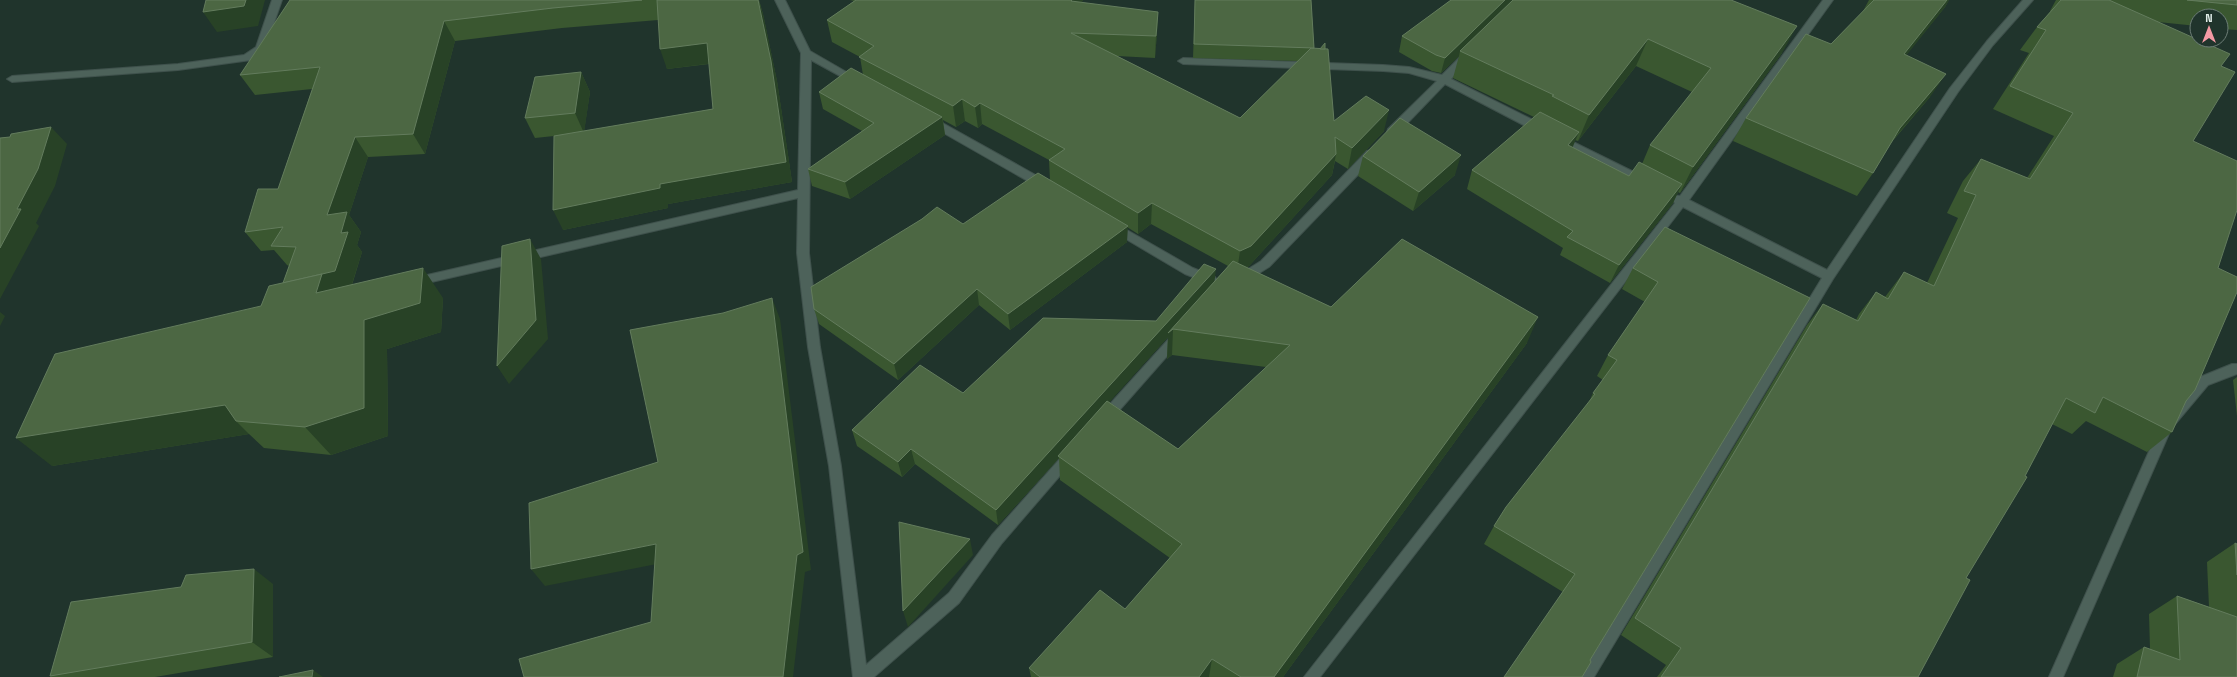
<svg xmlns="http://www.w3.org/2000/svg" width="2237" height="677" viewBox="0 0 2237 677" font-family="'Space Grotesk',sans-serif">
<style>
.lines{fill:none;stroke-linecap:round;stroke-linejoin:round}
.minor-casing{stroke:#3f514c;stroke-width:2}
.minor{fill:#4d625a;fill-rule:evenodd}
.wall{fill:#3a5730;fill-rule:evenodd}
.shaded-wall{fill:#284226}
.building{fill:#4c6743;stroke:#637c5d}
</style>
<rect width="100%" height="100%" fill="#20342c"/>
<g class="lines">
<defs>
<g id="minor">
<polygon points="272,0 282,0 265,49 251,60 178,70 12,82 7,79 12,76 178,64 244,55 256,47"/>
<polygon points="775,0 785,0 810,51 862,81 857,84 853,83 811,60 809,253 820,347 841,466 866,665 949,593 992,535 1065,453 1070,451 1075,453 1076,457 1002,543 959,603 874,677 853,677 829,466 808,347 797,253 798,198 414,286 408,282 414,278 798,190 801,53"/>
<polygon points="1823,0 1833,0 1689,200 1827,270 1950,88 1987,41 2023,0 2033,0 1993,45 1958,92 1833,279 1594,677 1579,677 1822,278 1683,207 1320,677 1304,677 1675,203 1670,198 1671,195 1680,196"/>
<polygon points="1466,54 1471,57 1451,79 1545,126 1546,129 1545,132 1537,132 1445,84 1396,135 1392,136 1387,132 1388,129 1437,81 1409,73 1383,71 1183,64 1178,61 1183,58 1383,65 1409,67 1442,75 1462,55"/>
<polygon points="930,116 1048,182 1049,185 1048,188 1040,188 926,123 925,120"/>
<polygon points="1559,135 1648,179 1649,182 1648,185 1640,185 1555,142 1554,139"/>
<polygon points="1371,150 1375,151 1376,154 1375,157 1269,267 1245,282 1237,282 1235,279 1237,276 1261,261 1367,151"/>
<polygon points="1113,222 1193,268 1215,277 1217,280 1215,283 1211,284 1185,274 1109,229 1107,226"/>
<polygon points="1178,331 1182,333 1184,336 1182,339 1109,422 1105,423 1101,422 1099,418 1101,414 1174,333"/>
<polygon points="2232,364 2237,364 2237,374 2208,385 2171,429 2063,677 2049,677 2162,422 2200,377"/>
</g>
</defs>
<use href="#minor" class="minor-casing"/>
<use href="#minor" class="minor"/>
</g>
<g class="wall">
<polygon points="290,0 759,0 763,14 777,81 792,182 668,204 668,208 563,230 554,136 535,138 525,118 581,72 590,92 584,131 713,109 709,64 667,69 658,20 562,28 455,41 425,154 368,157 349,215 361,232 357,245 362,252 352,285 443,298 441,332 387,349 388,436 331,455 264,448 249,434 52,466 261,306 283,283 289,266 287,265 274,250 261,251 245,232 278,189 312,89 255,95 240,75"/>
<path d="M850,0H1083L1081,3L1158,12L1157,33L1155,58L1117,56L1240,118L1298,61L1193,58L1195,0H1311L1314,48L1334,121L1384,131L1348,169L1335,161L1332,175L1249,266L1246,268L1331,307L1527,343L1283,677H1031L1029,668L1125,609L1170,558L1060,480L1059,458L998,525L915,464L902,477L857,446L852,430L963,393L1156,321L1215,281L1228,266L1151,224L1138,234L1127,227V242L1010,330L979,305L898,380L819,324L814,309L963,224L1050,180L1049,160L982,124L978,128L965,121L956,127L943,120L945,135L850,199L812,186L808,169L862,131L823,109L819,92L863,75L860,57L832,42L827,20L854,1ZM1168,337L1167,359L1172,355L1266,367L1178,449L1109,402Z"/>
<path d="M1451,0L1782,53L1680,193L1678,192L1673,203L1610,283L1560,255L1563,248L1467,189L1472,170L1534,117L1453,78L1459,56L1441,73L1432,71L1399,52L1402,36ZM1636,66L1692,92L1650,145L1642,164L1629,176L1572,147L1575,140L1578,141Z"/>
<polygon points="1869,0 1949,0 1945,7 1906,55 1930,97 1891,143 1873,173 1857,196 1733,141 1746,118 1831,44 1862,13"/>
<polygon points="2056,0 2237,0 2237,30 2221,29 2221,16 2197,16 2197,26 2158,22 2221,66 2193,141 2218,268 2186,401 2172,432 2147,452 2086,421 2072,434 2052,424 1966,578 1918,677 1657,677 1666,665 1621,635 1807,325 1823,304 1856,320 1859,314 1876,292 1885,297 1904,272 1927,283 1958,218 1947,213 1963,181 1981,159 2027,178 2054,136 1993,109 2029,53 2020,50 2037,27 2051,11 2050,11"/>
<polygon points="1363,156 1455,175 1413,211 1358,176"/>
<polygon points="1633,268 1810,298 1590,660 1563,592 1484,544 1494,526 1589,402 1593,393 1603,380 1597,376 1608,355 1645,302 1622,289"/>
<polygon points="2237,377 2237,416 2233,380"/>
<polygon points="2235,543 2237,544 2237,677 2113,677 2117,664 2144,647 2150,649 2149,614 2177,596 2209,607 2207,562"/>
<polygon points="273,584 273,657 155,677 51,677 50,676"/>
</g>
<g class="shaded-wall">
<polygon points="246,0 265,0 258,26 217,32 203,12"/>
<polygon points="758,0 763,14 777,81 792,182 668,204 668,208 563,230 553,210 660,184 786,162"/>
<polygon points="1072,0 1083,0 1072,23 1071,1"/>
<polygon points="1505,0 1517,0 1460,51 1459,56 1441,73 1445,58"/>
<polygon points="1947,0 1949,0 1945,7 1889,77 1904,54"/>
<polygon points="1158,12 1157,33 1155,58 1156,36"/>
<polygon points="444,21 455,41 425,154 413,134"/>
<polygon points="1797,26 1782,53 1680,193 1693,167"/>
<polygon points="1648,39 1636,66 1578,141 1589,115"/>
<polygon points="707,43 714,63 667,69 660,49"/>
<polygon points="581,72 590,92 584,133 575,113"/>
<polygon points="1946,74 1930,97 1884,150 1900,128"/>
<polygon points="962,99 965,121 956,127 953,106"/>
<polygon points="980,103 982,124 978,128 975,107"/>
<polygon points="1389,110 1384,131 1348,169 1352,148"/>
<polygon points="942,117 945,135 850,199 845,182"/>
<polygon points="51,127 67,144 55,186 36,223 39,226 0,299 0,248 17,209"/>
<polygon points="1579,132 1571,151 1568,145"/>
<polygon points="355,137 368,157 349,215 361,232 357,245 362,252 350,290 299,302 327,215"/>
<polygon points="1336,154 1332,175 1249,266 1237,272 1240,251"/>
<polygon points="1461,155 1455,175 1413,211 1419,192"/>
<polygon points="1682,184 1673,203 1610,283 1619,265"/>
<polygon points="1152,203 1151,224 1138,234 1138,213"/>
<polygon points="1128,226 1127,242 1010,330 1008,314"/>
<polygon points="530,239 541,259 548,339 509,384 497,366"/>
<polygon points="423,268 443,298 441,332 387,349 388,436 331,455 305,427 364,320"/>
<polygon points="1216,269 1214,286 1173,329 1172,355 1167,359 1168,337 1060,457 1058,456 1059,458 998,525 996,510"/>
<polygon points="977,289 979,305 898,380 894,364"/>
<polygon points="772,298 780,319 811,570 805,572 793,677 783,677"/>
<polygon points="0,312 5,316 0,326"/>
<polygon points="1538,317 1527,343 1283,677 1274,677"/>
<polygon points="225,405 236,421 249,434 52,466 16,438"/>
<polygon points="911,449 915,464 902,477 898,462"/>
<polygon points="970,539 973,555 908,627 903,611"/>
<polygon points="656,544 667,562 545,586 531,569"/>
<polygon points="254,569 273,584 273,657 252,642"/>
<polygon points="1212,659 1209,677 1199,677"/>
<polygon points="313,670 323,677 312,677"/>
</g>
<g class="building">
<polygon points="206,0 246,0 244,6 203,12"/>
<polygon points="290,0 642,0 553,8 444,21 413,134 355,137 327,215 347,212 341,233 348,232 335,271 283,283 296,247 271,246 283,227 245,232 258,189 278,189 320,67 240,75"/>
<polygon points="657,0 758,0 771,61 786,162 660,184 660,188 553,210 554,136 713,109 707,43 660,49"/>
<polygon points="856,0 1072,0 1071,1 1158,12 1156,36 1071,33 1240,118 1311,48 1328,49 1334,121 1366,96 1389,110 1352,148 1335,137 1336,154 1251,246 1240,251 1152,203 1138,213 1049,160 1065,149 980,103 975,107 962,99 953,106 859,57 874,46 827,20"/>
<polygon points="1195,0 1311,0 1314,48 1194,44"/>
<polygon points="1451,0 1505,0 1445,58 1436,55 1402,36"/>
<polygon points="1513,0 1731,0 1797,26 1693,167 1650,145 1711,68 1648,39 1589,115 1552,96 1554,95 1460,51"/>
<polygon points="1874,0 1947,0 1904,54 1946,74 1900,128 1873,173 1746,118 1806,34 1831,44"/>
<polygon points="2061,0 2109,0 2230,54 2221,66 2235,72 2193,141 2237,161 2237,210 2218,268 2237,277 2237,292 2195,390 2186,401 2172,432 2103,397 2095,413 2066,398 2025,476 2027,477 1966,578 1970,580 1918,677 1661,677 1681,648 1635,618 1823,304 1858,321 1876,292 1888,299 1904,272 1934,286 1976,195 1964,191 1981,159 2030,179 2073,113 2010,86 2046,30 2037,27"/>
<polygon points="2187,0 2237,0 2237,5"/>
<polygon points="1325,43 1325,49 1320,49"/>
<polygon points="851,68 942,117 845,182 808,169 874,123 819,92"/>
<polygon points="581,72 575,113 525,118 535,77"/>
<polygon points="1540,112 1579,132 1568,145 1629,176 1639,162 1682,184 1619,265 1567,237 1573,231 1472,170"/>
<polygon points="1400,118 1461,155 1419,192 1363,156"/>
<polygon points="51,127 38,169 17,209 21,209 0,248 0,138 10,137 11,134"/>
<polygon points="1038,173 1128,226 1008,314 977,289 894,364 814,309 811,287 922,219 937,207 963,224"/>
<polygon points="1665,227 1810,298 1590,660 1591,662 1582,677 1504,677 1575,574 1494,526 1506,507 1595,394 1593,393 1617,360 1608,355 1658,282 1633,268"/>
<polygon points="530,239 536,320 497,366 502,246"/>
<polygon points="1402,239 1538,317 1274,677 1241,677 1212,659 1199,677 1040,677 1029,668 1100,590 1125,609 1182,544 1058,456 1107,401 1178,449 1290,345 1173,329 1168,333 1233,261 1331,307"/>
<polygon points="1204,264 1216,269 996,510 911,449 898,462 852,430 920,365 963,393 1043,318 1156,321"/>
<polygon points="423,268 420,303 364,320 364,408 305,427 236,421 225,405 16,438 55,354 261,306 269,286 322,274 316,293"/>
<polygon points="772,298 803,552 797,555 783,677 524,677 519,659 651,622 656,544 531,569 529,503 658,462 630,330 723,313"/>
<polygon points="899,522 970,539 903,611"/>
<polygon points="2235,543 2237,544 2237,575"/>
<polygon points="254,569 252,642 50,676 71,602 181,587 186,575"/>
<polygon points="2177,596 2237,617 2237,677 2137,677 2144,647 2180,660"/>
<polygon points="313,670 312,677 279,677"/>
</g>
<g transform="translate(2209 28)"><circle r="19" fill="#20342c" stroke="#6d7e77"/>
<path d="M0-3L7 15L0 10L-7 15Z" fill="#f49aa4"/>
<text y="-6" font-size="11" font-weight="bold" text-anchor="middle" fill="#e0ece7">N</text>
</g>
</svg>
